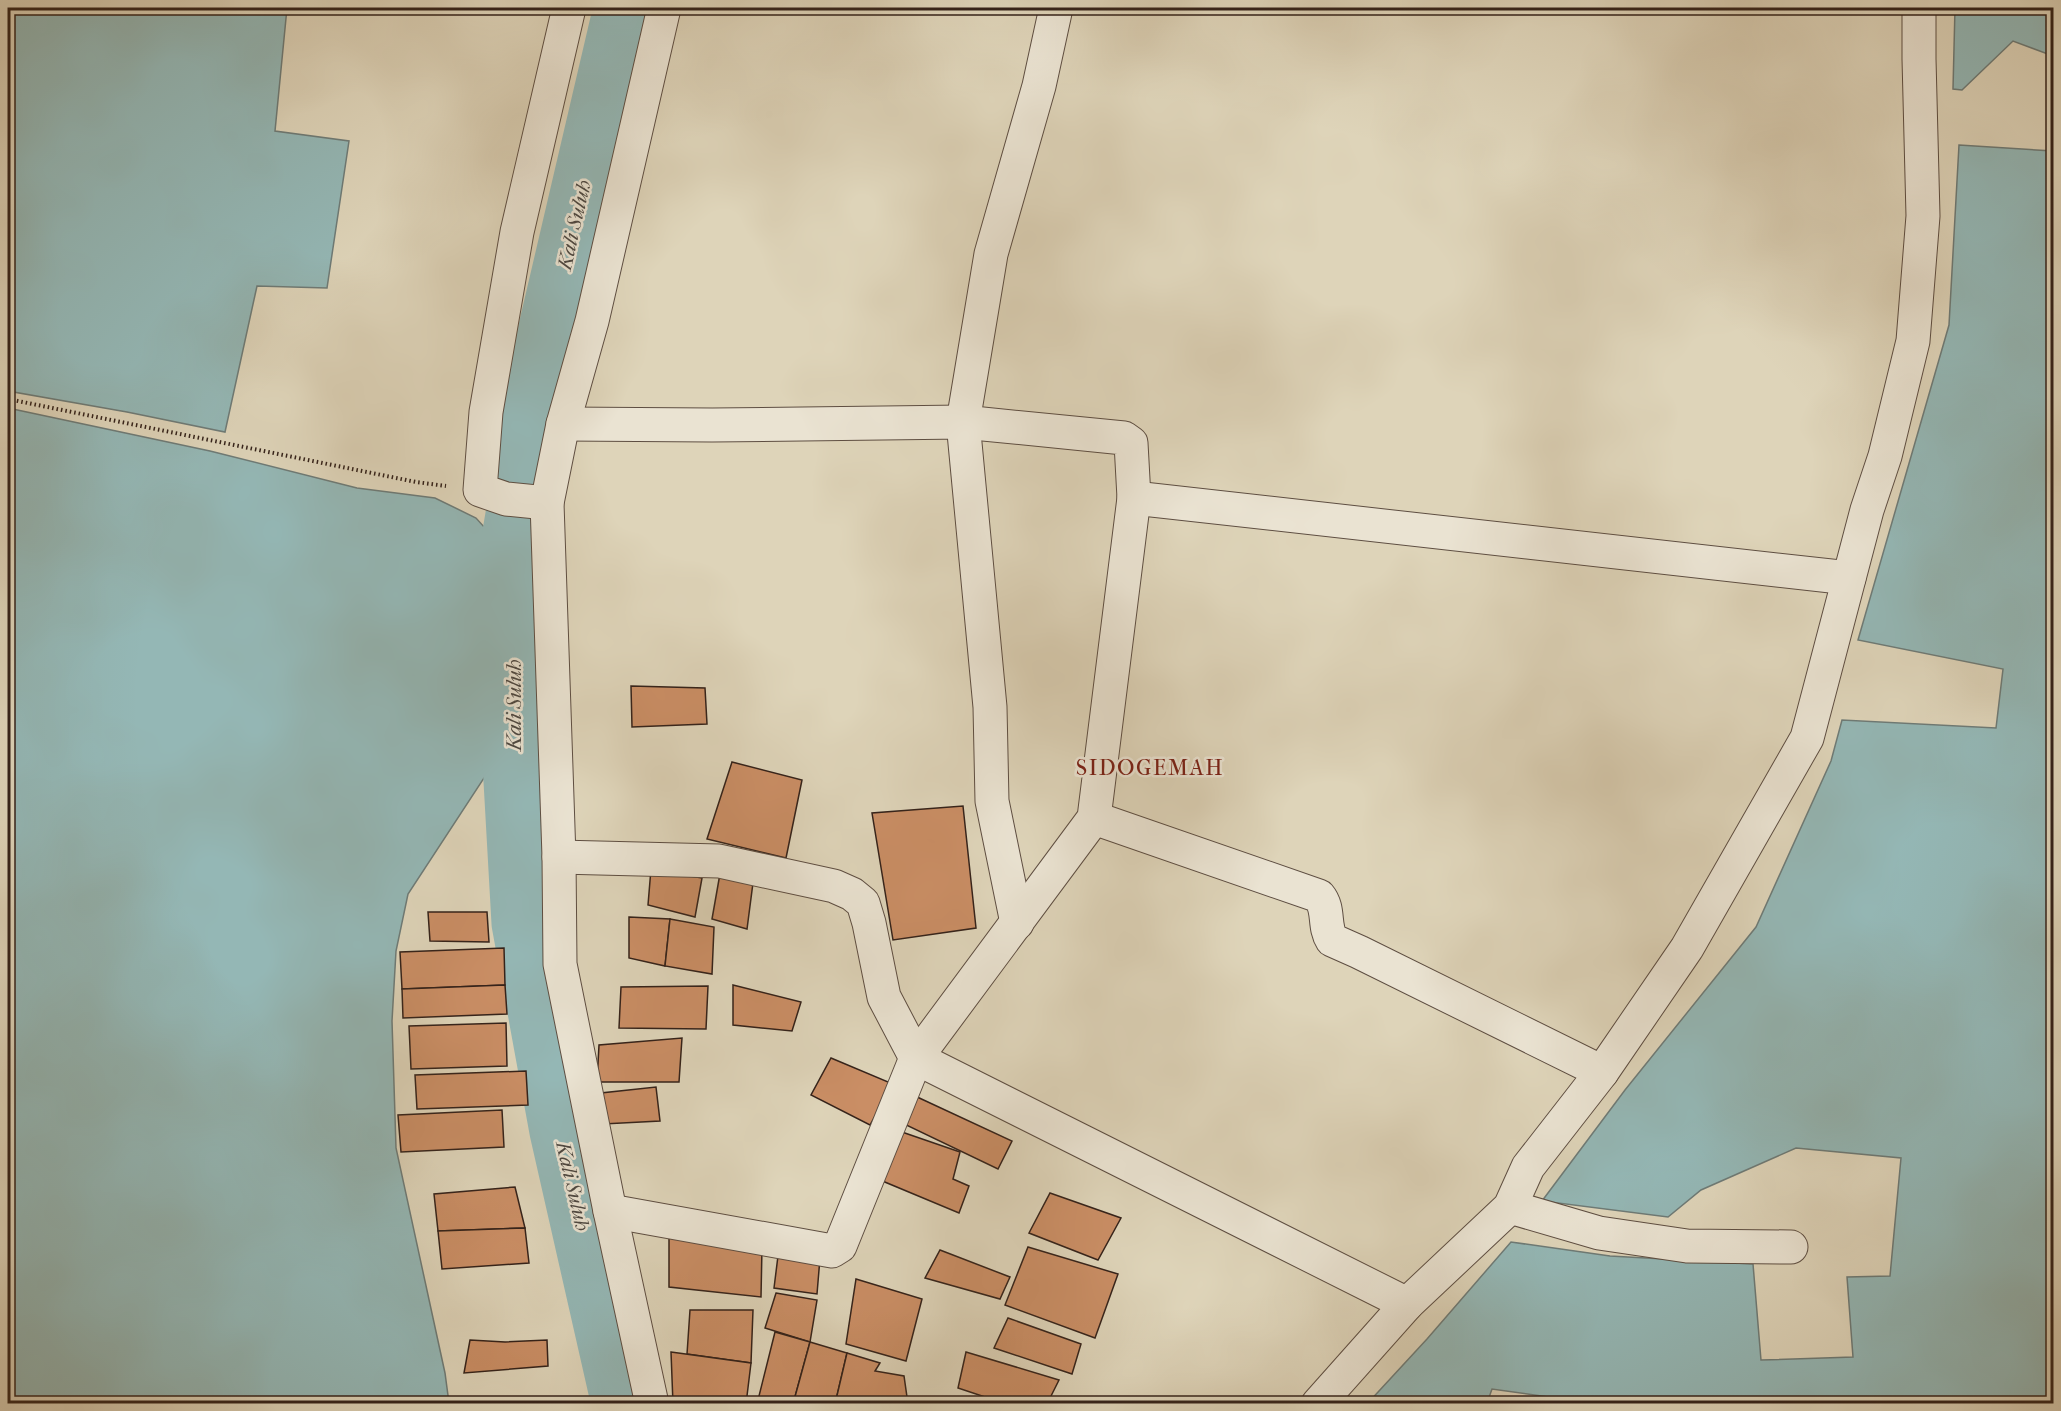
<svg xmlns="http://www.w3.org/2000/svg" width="2061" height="1411" viewBox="0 0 2061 1411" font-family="'IM FELL French Canon',serif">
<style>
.water{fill:#94b7b5;stroke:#6e7b77;stroke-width:1.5}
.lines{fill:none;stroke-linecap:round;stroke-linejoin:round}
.river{stroke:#94b7b5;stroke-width:63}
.building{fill:#ca8e65;stroke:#34221a;stroke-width:1.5}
.minor-casing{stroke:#5e4e42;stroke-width:35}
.path{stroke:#34221a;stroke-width:4;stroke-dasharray:1.5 3;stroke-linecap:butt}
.minor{stroke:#eae3d2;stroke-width:33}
.labels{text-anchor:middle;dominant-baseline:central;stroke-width:5;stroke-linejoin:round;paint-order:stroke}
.water-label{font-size:21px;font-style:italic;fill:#4c4741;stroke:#eae3d2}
.quarter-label{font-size:22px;letter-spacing:1.5px;fill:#7a1f14;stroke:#eae3d2}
</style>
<rect width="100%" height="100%" fill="#ded4b9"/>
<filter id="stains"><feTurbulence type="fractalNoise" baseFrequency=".00333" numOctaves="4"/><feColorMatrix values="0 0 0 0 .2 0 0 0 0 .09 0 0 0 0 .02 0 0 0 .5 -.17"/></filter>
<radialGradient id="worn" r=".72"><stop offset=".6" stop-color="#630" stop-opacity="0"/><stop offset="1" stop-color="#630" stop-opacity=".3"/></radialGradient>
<g class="water">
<polygon points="8,8 287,8 275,131 349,141 327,288 257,286 225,432 127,412 8,391"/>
<polygon points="1955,8 2053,8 2053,56 2013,41 1962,90 1953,89"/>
<polygon points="1959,145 2053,151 2053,1403 1597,1404 1492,1389 1487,1403 1367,1404 1427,1339 1511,1242 1610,1256 1753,1264 1761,1360 1853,1357 1847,1277 1890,1276 1901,1158 1796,1148 1701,1190 1668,1217 1542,1201 1625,1090 1756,927 1831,761 1842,720 1996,728 2003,669 1858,640 1949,325"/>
<polygon points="8,408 210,451 357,488 435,498 476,518 495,539 499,595 501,752 408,894 396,951 392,1021 396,1148 445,1373 449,1403 8,1403"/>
</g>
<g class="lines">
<polyline class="river" points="623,1404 561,1131 523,923 514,763 514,533 544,354 625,8"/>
</g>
<g class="building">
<polygon points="631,686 705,688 707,724 632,727"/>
<polygon points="732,762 802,780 786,858 707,839"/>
<polygon points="963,806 976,928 893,940 872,813"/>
<polygon points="721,868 754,875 747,929 712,919"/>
<polygon points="651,869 702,878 695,917 648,905"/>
<polygon points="428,912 487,912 489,942 430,941"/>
<polygon points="629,917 670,919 665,966 629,958"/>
<polygon points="670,919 714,927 712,974 665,966"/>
<polygon points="504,948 505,985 402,989 400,952"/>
<polygon points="505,985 507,1014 403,1018 402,989"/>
<polygon points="733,985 801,1002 792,1031 733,1025"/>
<polygon points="708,986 706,1029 619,1028 621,987"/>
<polygon points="506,1023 507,1066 411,1069 409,1026"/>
<polygon points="682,1038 679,1082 597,1082 599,1045"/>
<polygon points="831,1058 893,1084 870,1125 811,1095"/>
<polygon points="526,1071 528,1105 417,1109 415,1075"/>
<polygon points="656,1087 660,1121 603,1124 601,1093"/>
<polygon points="915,1096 1012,1141 998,1169 902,1123"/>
<polygon points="502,1110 504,1147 401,1152 398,1115"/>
<polygon points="899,1131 960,1152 953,1179 969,1186 959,1213 880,1180"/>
<polygon points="515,1187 525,1228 438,1231 434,1194"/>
<polygon points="1050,1193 1121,1218 1098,1260 1029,1233"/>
<polygon points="525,1228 529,1263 442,1269 438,1231"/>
<polygon points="669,1231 762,1247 761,1297 669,1287"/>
<polygon points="1028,1247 1118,1274 1095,1338 1005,1305"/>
<polygon points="779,1248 820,1258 817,1294 774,1288"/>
<polygon points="940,1250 1010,1277 1000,1299 925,1278"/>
<polygon points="856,1279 922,1299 906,1361 846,1344"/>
<polygon points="776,1293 817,1300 810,1342 765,1328"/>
<polygon points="690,1310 753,1310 751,1363 687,1354"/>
<polygon points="1008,1318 1081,1344 1072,1374 994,1348"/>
<polygon points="775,1332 810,1342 793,1404 757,1404"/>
<polygon points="470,1340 505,1342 547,1340 548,1366 464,1373"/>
<polygon points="810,1342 847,1353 835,1404 793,1404"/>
<polygon points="671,1352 751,1363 746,1404 673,1404"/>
<polygon points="966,1352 1059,1380 1047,1404 1006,1404 958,1388"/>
<polygon points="847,1353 880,1363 875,1371 904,1376 908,1404 835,1404"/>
</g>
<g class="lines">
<defs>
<g id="minor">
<polyline points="563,424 712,425 963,422 1124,438 1131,443 1134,498 1094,818 916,1058 840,1246 832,1251 610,1211"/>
<polyline points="1134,498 1849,578"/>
<polyline points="547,503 506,499 480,490 486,412 517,232 569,8"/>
<path d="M1094,818L1319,896C1330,909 1323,926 1332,940L1359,952L1602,1072"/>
<polyline points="559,857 719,861 834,886 852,894 863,903 869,923 884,997 916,1058 1407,1304"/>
<polyline points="1017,923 992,801 990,707 963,422 991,254 1039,86 1056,8"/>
<polyline points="1510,1207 1599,1233 1687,1246 1791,1247"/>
<polyline points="652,1404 610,1211 560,964 559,857 547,503 563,424 592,321 664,8"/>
<polyline points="1318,1404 1407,1304 1510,1207 1528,1167 1602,1072 1687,948 1807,738 1867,510 1885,456 1913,341 1923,216 1919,59 1919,8"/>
</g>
</defs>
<use href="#minor" class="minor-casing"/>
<polyline class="path" points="8,399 416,482 446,486"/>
<use href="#minor" class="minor"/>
</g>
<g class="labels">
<g class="water-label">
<text transform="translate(574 225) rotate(-77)">Kali Suluh</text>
<text transform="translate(514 705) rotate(-90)">Kali Suluh</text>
<text transform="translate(573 1186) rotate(77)">Kali Suluh</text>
</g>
<g class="quarter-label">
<text x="1150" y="768">SIDOGEMAH</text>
</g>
</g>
<rect width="2061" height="1411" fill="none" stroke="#ded4b9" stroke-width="30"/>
<rect x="9" y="9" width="2043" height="1393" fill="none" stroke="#34221a" stroke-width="3"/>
<rect x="15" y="15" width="2031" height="1381" fill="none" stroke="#34221a" stroke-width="1.5"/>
<rect width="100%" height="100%" filter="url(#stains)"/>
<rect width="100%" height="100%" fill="url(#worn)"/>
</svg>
